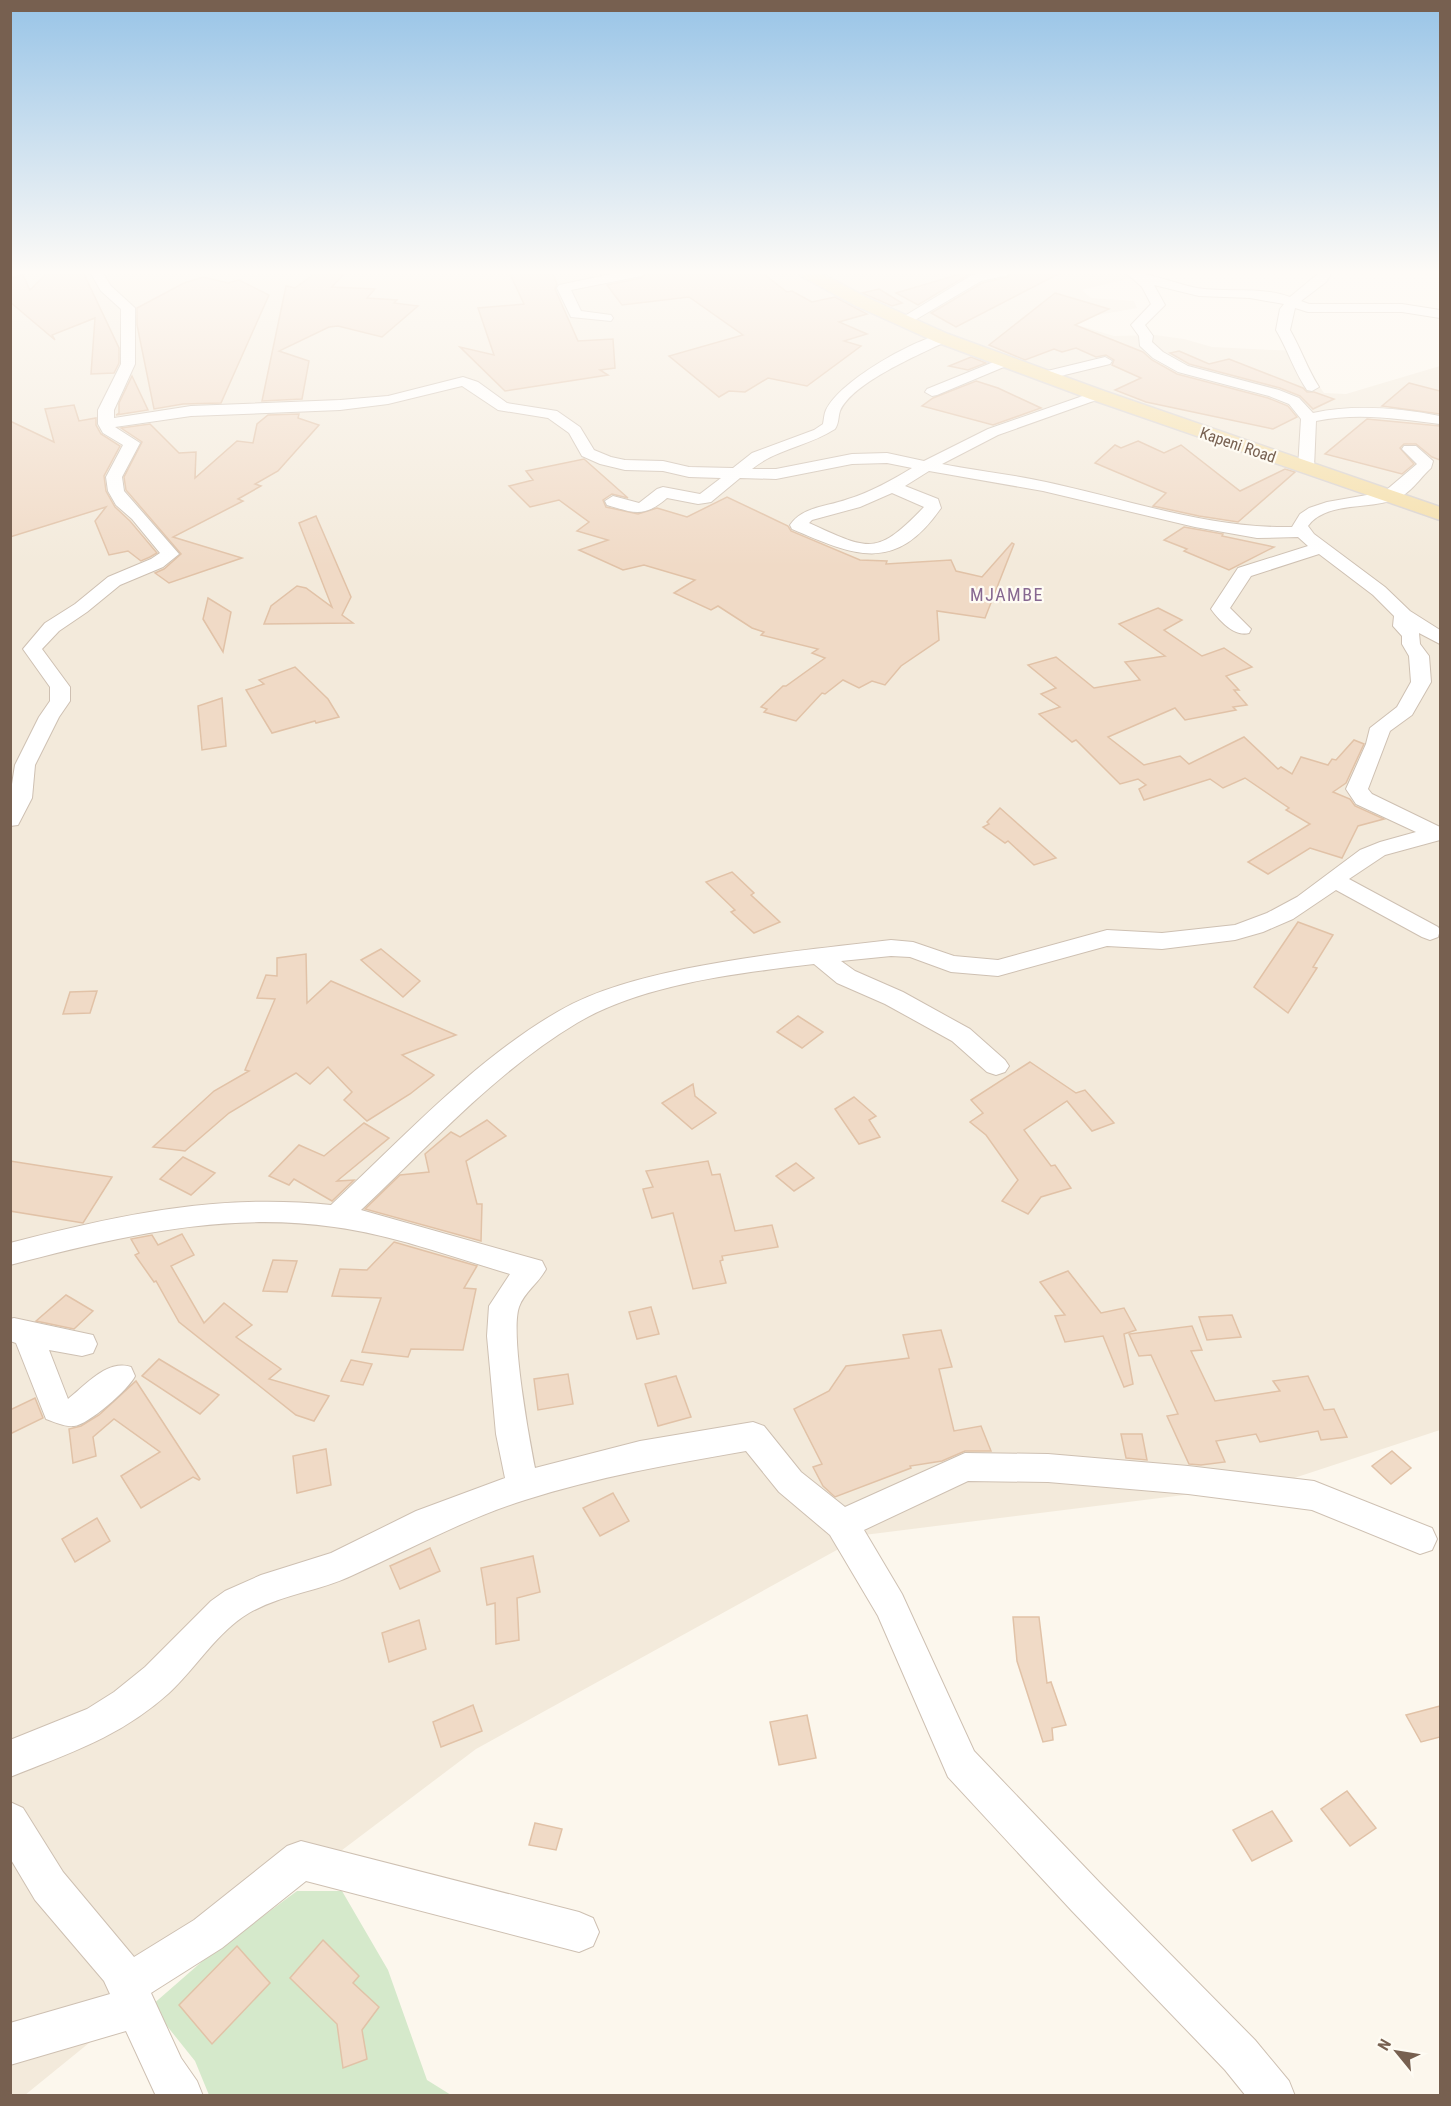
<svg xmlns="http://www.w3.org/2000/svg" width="1451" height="2106" viewBox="0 0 1451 2106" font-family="'Roboto Condensed',sans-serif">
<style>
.residential{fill:#f3eadb}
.green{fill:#d5e9cb}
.building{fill:#f0dac6;stroke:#e1c2a7;stroke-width:1.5}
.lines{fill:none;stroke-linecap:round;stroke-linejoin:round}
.minor-casing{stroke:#cec0b2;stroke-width:2}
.major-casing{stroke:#d9d2ce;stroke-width:3}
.minor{fill:#fff;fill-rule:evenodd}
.major{fill:#f5dfaa;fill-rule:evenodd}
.labels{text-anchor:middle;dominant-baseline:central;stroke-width:4.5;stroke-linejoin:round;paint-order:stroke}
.far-street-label{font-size:16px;fill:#776050;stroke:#fefbf3}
.far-quarter-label{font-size:18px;letter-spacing:1.5px;fill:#876891;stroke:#fefbf3}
</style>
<rect width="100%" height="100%" fill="#fcf7ed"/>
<polygon class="residential" points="11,272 1127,272 1135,277 1082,290 1091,298 1134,301 1137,308 1075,319 1071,323 1114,336 1155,335 1184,339 1212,347 1295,351 1324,393 1346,394 1440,366 1440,1430 1279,1483 864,1535 476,1749 121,2017 25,2095 11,2096"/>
<polygon class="green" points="297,1891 342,1891 388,1970 427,2080 451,2095 209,2095 195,2061 151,2006 206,1958"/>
<g class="building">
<polygon points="48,272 83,272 119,348 119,363 114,373 91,374 95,318 52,335 55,340 10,302 10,278 19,277 22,273 30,290"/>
<polygon points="317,272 344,274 332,287 375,289 367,298 397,300 394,303 418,306 382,337 338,326 329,327 279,351 309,361 302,399 262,401 286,286 295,288"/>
<polygon points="509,272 552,272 557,284 555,289 578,341 613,339 615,368 600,370 608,375 505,391 460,347 494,355 478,308 524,304"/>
<polygon points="649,272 761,272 787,292 792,291 812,302 835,297 867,314 839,322 867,334 844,341 861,346 807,386 768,378 745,392 729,391 719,397 669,356 743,335 689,297 622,305 607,285 641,278"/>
<polygon points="967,272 978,272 971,273 918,305 896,293"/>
<polygon points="1011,272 1062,272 956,327 931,313 982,283 1008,277"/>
<polygon points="203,277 228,283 239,280 269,295 221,403 183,404 154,409 137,325 137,308 184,283"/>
<polygon points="879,289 902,303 892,306 862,293"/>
<polygon points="1055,293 1109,309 1075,325 1143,352 1152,360 1177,374 1268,398 1288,406 1297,417 1273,429 1146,402 1115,390 1141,378 1112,365 1114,360 1106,355 1096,357 1076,348 1062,352 1054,349 1025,360 989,345"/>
<polygon points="1179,351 1209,364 1229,359 1303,388 1307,392 1314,392 1334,399 1313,409 1300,396 1280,388 1189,364 1170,353"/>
<polygon points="971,357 986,363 968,370 949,366"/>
<polygon points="132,376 148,410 116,415 119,413 119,403"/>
<polygon points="976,381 998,388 1041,408 993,425 922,406 933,398"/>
<polygon points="1409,383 1440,391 1440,414 1382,406"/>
<polygon points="74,405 79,421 96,418 96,425 101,434 120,446 104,476 106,491 115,507 130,521 157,553 150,557 141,561 128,551 109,555 95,521 106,507 10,537 10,421 54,442 45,409"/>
<polygon points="299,414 298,418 319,425 278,471 255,484 261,486 238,499 243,501 173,537 242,558 169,583 155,573 164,569 181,554 126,490 124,477 142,442 121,428 150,424 179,453 196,452 195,478 237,441 253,443 257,424 268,415"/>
<polygon points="1367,419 1440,426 1440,460 1432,457 1416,444 1404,444 1400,448 1414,464 1402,474 1325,454"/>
<polygon points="1138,441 1164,453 1181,445 1240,491 1285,469 1295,472 1238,522 1199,516 1153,506 1166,493 1095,463 1115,445 1121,448"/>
<polygon points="584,459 628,498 612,494 603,500 606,507 638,514 657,508 687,517 727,497 788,526 791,531 860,560 887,561 886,564 951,560 956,571 982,577 1012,543 1014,544 985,618 937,611 939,640 901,666 885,685 872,681 859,688 843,680 825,694 822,693 796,721 764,712 767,709 761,707 783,686 786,686 825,658 812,653 818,649 761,635 764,632 752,628 718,606 711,610 674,593 695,580 644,565 623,570 579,550 608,540 577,531 589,522 559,500 530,507 509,486 533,480 526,471"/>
<polygon points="316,516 351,597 342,615 353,623 264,624 271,606 297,586 306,588 332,607 299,523"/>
<polygon points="1184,527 1223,534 1222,536 1274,547 1229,570 1184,551 1187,549 1164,540"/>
<polygon points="208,598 231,612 223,652 203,619"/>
<polygon points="1158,608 1182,620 1164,630 1202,656 1224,648 1252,667 1226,676 1239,690 1234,690 1247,705 1233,707 1236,710 1185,720 1175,708 1108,737 1144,765 1180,756 1189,764 1244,737 1278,769 1281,767 1292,774 1301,757 1328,765 1332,759 1336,760 1354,740 1364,744 1346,783 1333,792 1350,799 1355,806 1384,819 1358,826 1342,858 1310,848 1268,874 1248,862 1310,824 1286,810 1289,808 1245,778 1223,788 1210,779 1144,800 1139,789 1146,785 1138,779 1120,784 1076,740 1072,742 1039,714 1060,707 1041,694 1056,688 1028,665 1056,657 1094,688 1140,680 1125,662 1165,656 1119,624"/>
<polygon points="295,667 328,699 339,717 316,723 315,721 272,733 246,690 264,684 259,680"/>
<polygon points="222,698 226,746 202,750 198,706"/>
<polygon points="1000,808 1056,858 1034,865 1008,841 1005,843 983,827 989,824 987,822"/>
<polygon points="732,872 754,893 751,895 780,922 754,933 731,912 735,910 706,882"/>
<polygon points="1298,922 1333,935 1313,967 1317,968 1288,1013 1254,987"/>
<polygon points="381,949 420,981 403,997 361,960"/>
<polygon points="306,954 307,1003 331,981 456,1035 402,1055 434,1075 410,1094 367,1121 344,1100 352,1092 328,1067 310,1084 296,1073 229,1113 185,1151 153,1147 214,1091 249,1071 245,1070 275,999 257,998 266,975 277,976 277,958"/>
<polygon points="97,991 90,1013 63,1014 70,992"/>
<polygon points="798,1016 823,1032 802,1048 777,1032"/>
<polygon points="1030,1062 1076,1093 1085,1090 1114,1123 1092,1131 1067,1101 1024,1130 1051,1166 1055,1165 1071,1188 1041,1197 1028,1214 1002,1201 1018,1180 986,1135 970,1122 983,1113 971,1100"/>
<polygon points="693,1084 695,1096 716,1113 692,1129 662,1103"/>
<polygon points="854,1097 876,1116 869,1120 880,1137 859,1144 835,1109"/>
<polygon points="487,1120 506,1136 466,1161 477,1204 482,1204 481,1241 365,1209 400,1175 429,1172 425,1154 451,1132 460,1137"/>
<polygon points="364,1123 389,1138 337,1181 354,1180 332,1201 294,1179 289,1185 269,1176 299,1145 324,1156"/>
<polygon points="183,1157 215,1173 191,1195 160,1179"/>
<polygon points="10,1161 112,1177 83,1223 10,1211"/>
<polygon points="708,1161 712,1175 720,1174 735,1231 772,1225 778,1247 722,1256 723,1260 720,1261 726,1283 693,1289 673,1213 652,1218 643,1189 653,1187 646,1171"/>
<polygon points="796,1163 814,1178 794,1191 776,1176"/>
<polygon points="182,1234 194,1255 171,1266 204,1323 224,1303 252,1325 236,1337 281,1369 269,1379 329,1396 314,1421 296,1415 179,1322 156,1281 154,1282 135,1255 139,1253 131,1239 152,1235 158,1245"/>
<polygon points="394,1242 477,1266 464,1288 476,1289 463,1350 411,1349 408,1357 362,1352 381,1298 332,1296 340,1269 367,1270"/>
<polygon points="273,1260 297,1261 287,1292 263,1291"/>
<polygon points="1068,1271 1101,1313 1124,1308 1136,1330 1124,1334 1133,1384 1124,1387 1103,1336 1065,1342 1055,1316 1065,1315 1040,1282"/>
<polygon points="66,1295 93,1311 74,1329 36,1321"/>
<polygon points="651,1307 659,1334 637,1339 629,1312"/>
<polygon points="1232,1315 1241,1337 1207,1340 1199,1317"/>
<polygon points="1192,1326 1202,1350 1191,1351 1215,1401 1280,1391 1273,1381 1308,1376 1324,1410 1334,1409 1347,1437 1321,1440 1318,1431 1260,1442 1256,1434 1216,1441 1225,1462 1201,1465 1189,1464 1167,1416 1178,1414 1151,1355 1139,1356 1129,1334"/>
<polygon points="941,1330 952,1367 939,1369 954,1431 981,1426 991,1451 965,1451 942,1461 910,1466 911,1468 835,1497 823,1486 813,1467 822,1464 794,1409 829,1391 846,1366 909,1358 903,1335"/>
<polygon points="159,1359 219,1395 200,1414 142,1376"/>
<polygon points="351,1360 372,1364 363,1385 341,1381"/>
<polygon points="568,1374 573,1404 538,1410 534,1379"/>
<polygon points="676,1376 691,1417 658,1426 645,1384"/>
<polygon points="136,1381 200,1479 199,1480 193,1477 141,1508 121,1476 160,1452 114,1419 93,1437 96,1456 73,1463 69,1429 81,1426 99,1415"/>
<polygon points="35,1398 43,1418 10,1434 10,1410"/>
<polygon points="1121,1434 1142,1434 1147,1460 1126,1458"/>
<polygon points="326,1449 331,1485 297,1493 293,1456"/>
<polygon points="1392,1451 1411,1468 1391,1484 1372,1466"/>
<polygon points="613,1493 629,1521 600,1536 583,1508"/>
<polygon points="97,1518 110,1541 75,1562 62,1539"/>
<polygon points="430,1548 440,1571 400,1589 390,1566"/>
<polygon points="533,1556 540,1592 517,1598 519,1640 496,1644 495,1603 487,1605 481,1568"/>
<polygon points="1013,1617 1039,1617 1047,1683 1051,1682 1066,1725 1052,1728 1053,1740 1043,1742 1017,1661"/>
<polygon points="419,1620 426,1649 389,1662 382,1633"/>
<polygon points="473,1705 482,1731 441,1747 433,1722"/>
<polygon points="1440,1706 1440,1737 1421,1742 1406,1715"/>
<polygon points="807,1715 816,1758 779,1765 770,1722"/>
<polygon points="1347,1791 1376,1828 1350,1846 1321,1809"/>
<polygon points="1272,1811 1292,1841 1252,1861 1233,1830"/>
<polygon points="535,1823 562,1829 556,1850 529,1845"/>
<polygon points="323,1940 359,1976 353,1983 379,2007 362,2030 367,2059 343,2068 337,2024 290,1978"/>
<polygon points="237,1946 270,1983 212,2044 179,2005"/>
</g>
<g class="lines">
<defs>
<g id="minor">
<polygon points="10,272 20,272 19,275 10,276"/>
<path d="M90,272H102L111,286L135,308V364L114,410V418L191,406L340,400L388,396L463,377L478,382L507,403L557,411L580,427L594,450L611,457L625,460L663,461L689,467L733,468L752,453L814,430L823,424C824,419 824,414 826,410C840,381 911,341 942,334L949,338L947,341C919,355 853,382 840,411C838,417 839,423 835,429C809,446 776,449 752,469H776L852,454L887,453L924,461L988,429L1097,391L1102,392L1104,395L1102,398L998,435L942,464C976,471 1011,474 1046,482C1126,499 1209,529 1292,527L1300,514L1309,508L1327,502L1384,492L1417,464L1402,449L1404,446H1416L1433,461L1431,468C1420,478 1410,494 1396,499C1370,510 1326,501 1308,526L1314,534L1385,587L1410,611L1440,630V644L1419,633L1420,644L1429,656L1431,682L1412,715L1390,731L1368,789L1372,794L1440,827V840L1385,855L1349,879L1438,927L1440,930L1438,937L1430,940L1422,937L1336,890L1293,919L1263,932L1235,940L1162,949L1107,946L998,976L951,972L910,957L891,956L841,961L855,971L903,992L970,1029L1005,1060L1009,1066L1005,1072L996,1075L987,1072L952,1041L885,1004L837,983L814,964C739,973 642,984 577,1023C495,1072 430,1145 361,1210L542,1261L546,1269C539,1283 524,1292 519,1307C510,1333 529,1438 535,1468L640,1441L753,1422L764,1426L801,1472L845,1507L965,1453L1048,1454L1188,1466L1314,1481L1432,1528L1437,1539L1432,1550L1420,1554L1312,1510L1188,1494L1048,1482L968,1481L864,1530L902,1594L974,1751L1100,1883L1255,2040L1289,2081L1295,2096H1246L1225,2070L1072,1911L948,1777L878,1616L830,1535L779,1492L746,1451C671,1464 597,1477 525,1500C464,1519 409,1550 351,1576C319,1591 280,1595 249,1613C217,1632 196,1668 169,1693C120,1737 70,1753 10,1777V1740L87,1709L114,1692L145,1667L211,1601L225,1591L261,1575L331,1553L416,1511L505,1478L496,1434L487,1336L489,1306L510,1274C452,1257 394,1235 334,1227C224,1211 116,1237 10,1265V1243C118,1215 219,1193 331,1205C403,1138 474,1060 559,1011C597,989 642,978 684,969C753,955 821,948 891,940L913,942L954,956L998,960L1107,930L1162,933L1235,925L1267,913L1297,897L1360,850L1380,842L1416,832L1356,804L1346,789L1366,744L1370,728L1397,707L1411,682L1409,656L1402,644V636L1393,626L1394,616L1373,595L1319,554L1251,576L1230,608L1251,629L1249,633C1234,637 1219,620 1211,609L1238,568L1308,546L1298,537L1257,538L1195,527L1043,491L929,471L905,486L938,499L941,508C895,574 855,556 792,529L790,525C803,506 827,507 848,499C871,492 892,480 912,468L887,463L852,464L776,479L740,478L711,502L705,503L698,504L667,498C644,518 634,513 607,505L605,501L613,496L639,503L657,489L663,487L700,494L721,478L689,477L663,471L625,470L600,464L582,456L569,433L548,418L498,410L462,386L388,404L340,410L191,416L115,427L140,443L122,477L124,491L179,554L163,567L120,585L87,612L59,631L42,649L70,687V701L59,717L35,765L32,798L18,825L10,826V797L15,765L39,717L50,701V687L23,649L45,623L75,604L108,577L151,559L160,553L132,519L116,505L108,491L106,477L123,445L103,433L98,424V410L121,364V309L101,291ZM892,493L924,507C876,557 869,550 809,523L812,520L860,507Z"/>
<polygon points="621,272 647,272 641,276 571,290 581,311 611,315 613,318 611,321 571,317 557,288 559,285"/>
<polygon points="988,272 1009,272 1008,275 981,281 910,323 900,323 898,320 972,275"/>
<path d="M1125,272C1149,272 1173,283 1197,288C1228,293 1260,286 1290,297L1320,272H1332L1326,282L1301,301L1309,304H1402L1440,310V318L1402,312H1308L1295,308L1290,330C1301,349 1307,368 1319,387L1312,391L1307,390C1294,371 1288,350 1276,330L1280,309L1284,304L1250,298L1199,296L1154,285L1165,305L1145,325L1153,336L1152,342L1163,352L1188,366L1279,390L1299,398L1313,413C1355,404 1398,408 1440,416V424C1399,419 1359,412 1316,421L1314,468L1306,473L1300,471L1298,468L1301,419L1289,404L1269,396L1178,372L1153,358L1140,346L1139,336L1131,325L1151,304L1142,287Z"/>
<polygon points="1006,357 1013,361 1011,364 937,395 932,396 925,392 927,389"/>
<polygon points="1105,357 1112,361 1110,364 1044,380 1037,376 1039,373"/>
<path d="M14,1318L93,1335L97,1344L93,1353L82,1356L49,1350L68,1399C86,1385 107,1359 131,1367L135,1376C129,1389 88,1425 74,1426C65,1427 54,1422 46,1419L16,1343L10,1341V1319Z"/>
<polygon points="10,1802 23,1808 63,1872 134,1957 194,1920 287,1846 301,1841 579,1912 593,1918 599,1932 593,1946 579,1952 306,1881 222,1948 151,1993 181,2058 197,2081 203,2096 156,2096 126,2031 10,2065 10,2023 110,1994 104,1981 35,1900 10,1858"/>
</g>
<polygon id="major" points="799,272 819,272 866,297 948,334 1104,391 1440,507 1440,520 1090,399 936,342 854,305 801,276"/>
</defs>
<use href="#minor" class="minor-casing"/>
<use href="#major" class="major-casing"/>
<use href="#minor" class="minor"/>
<use href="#major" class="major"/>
</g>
<linearGradient id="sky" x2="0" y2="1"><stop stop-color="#98c4e7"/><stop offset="0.48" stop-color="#fefbf7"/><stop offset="1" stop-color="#fefbf7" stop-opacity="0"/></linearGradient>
<rect width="1451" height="567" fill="url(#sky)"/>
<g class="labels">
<g class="far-street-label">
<text transform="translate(1238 445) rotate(19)">Kapeni Road</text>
</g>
<g class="far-quarter-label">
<text x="1007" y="594">MJAMBE</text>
</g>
</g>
<rect width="1451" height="2106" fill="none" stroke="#776050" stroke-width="24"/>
<g transform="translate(1397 2052) rotate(300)" stroke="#fefbf3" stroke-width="4.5" paint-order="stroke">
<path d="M0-4.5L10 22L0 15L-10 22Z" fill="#776050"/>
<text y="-9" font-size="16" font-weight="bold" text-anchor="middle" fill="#776050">N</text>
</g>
</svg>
